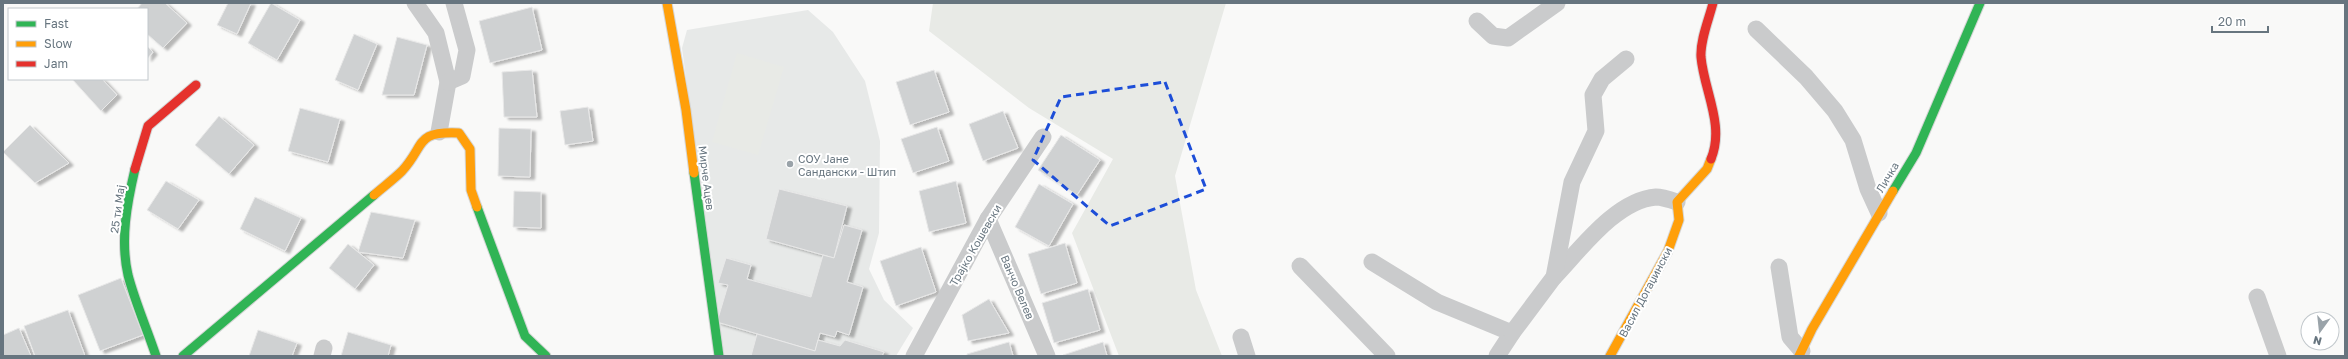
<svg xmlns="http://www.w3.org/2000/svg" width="2348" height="359" viewBox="0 0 2348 359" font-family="'Golos Text',sans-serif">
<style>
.built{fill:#e7e9e8}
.green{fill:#e8eae6}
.building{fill:#cfd1d2;stroke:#e8e8e8;filter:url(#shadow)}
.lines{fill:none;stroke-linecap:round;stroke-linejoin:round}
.fast-casing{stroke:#d5d6d6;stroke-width:11}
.slow-casing{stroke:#d5d6d6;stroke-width:11}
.jam-casing{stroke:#d5d6d6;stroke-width:11}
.street{stroke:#cacbcc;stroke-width:17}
.fast{stroke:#30b455;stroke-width:9}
.slow{stroke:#ff9f0a;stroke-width:9}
.jam{stroke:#e5322d;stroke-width:9}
.marked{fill:none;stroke:#1d4ed8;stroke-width:3;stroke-dasharray:8 5;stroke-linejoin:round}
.poi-dot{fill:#9aa3a9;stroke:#fff;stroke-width:1.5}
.labels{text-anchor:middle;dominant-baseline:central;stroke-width:4;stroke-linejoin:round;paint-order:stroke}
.poi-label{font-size:11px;fill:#67757f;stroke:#fff;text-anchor:start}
.street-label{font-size:11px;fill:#67757f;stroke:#fff}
</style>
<defs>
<filter id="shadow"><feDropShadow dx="4.5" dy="2.5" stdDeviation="1" flood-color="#0004"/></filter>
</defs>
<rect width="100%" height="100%" fill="#f9f9f8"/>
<polygon class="built" points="808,10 833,32 865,81 880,141 879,233 869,269 884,300 913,328 896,356 723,356 682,48 687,30"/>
<g class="green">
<polygon points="933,3 1226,3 1175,176 1196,290 1222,356 1119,356 1072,233 1113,159 1029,108 929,31"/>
<polygon points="737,53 784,67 758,155 712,142"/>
</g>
<g class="building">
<polygon points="142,3 165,3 187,23 163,48 147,34 147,9 137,9"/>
<polygon points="228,3 251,3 237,34 217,25"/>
<polygon points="271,3 300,20 277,60 248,43"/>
<polygon points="532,7 542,50 490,63 479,21"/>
<polygon points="354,34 377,44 358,90 335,80"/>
<polygon points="397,37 427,45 414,95 382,95"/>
<polygon points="147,46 153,52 147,59"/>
<polygon points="532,70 537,117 504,117 502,72"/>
<polygon points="934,70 949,112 910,125 896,82"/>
<polygon points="72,79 102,79 117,95 101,111"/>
<polygon points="588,107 593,141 565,145 560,111"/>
<polygon points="300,108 340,119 328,162 288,151"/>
<polygon points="1003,111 1018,148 983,161 969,124"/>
<polygon points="219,116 254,145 229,174 195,145"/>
<polygon points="30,125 69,163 35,183 3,152"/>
<polygon points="937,127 949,161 913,173 901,139"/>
<polygon points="499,128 531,129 530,177 498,176"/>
<polygon points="1061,135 1100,160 1077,195 1038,170"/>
<polygon points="166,181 199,200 178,229 147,210"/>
<polygon points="956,181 966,223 929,232 919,191"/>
<polygon points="1039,184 1073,204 1049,246 1015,227"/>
<polygon points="779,189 847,206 834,258 766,239"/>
<polygon points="514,191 541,192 541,228 513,227"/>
<polygon points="255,197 301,218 285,251 240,229"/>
<polygon points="371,212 415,220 403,258 358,252"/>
<polygon points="844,225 862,230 847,282 863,287 849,335 837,331 835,337 820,333 815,351 717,322 728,285 718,283 726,258 751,265 747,279 811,297 823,255 834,258"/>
<polygon points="1065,243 1077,283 1041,294 1028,254"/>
<polygon points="348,244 374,265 355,289 329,268"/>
<polygon points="921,247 936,292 896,306 880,261"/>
<polygon points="121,278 143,335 100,351 78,295"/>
<polygon points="1088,289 1100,330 1054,343 1042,303"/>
<polygon points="989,299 1009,333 968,341 962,315"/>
<polygon points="68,310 85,356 35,356 24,326"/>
<polygon points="19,328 31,356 3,356 3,335"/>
<polygon points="258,330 297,343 292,356 249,356"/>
<polygon points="348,332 391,345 388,356 341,356"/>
<polygon points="757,334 815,351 818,340 840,346 845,340 884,352 882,356 751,356"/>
<polygon points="1009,342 1013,356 967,356 967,354"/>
<polygon points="1103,342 1107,356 1064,356 1063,355"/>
</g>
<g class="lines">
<defs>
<g id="fast">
<path d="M135,169C127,203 120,240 128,275C135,302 147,329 156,356"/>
<polyline points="694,173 719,356"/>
<polyline points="1893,191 1916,153 1980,3"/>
<polyline points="477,207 525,336 546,356"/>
<polyline points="183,356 374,195"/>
</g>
<g id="slow">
<polyline points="667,3 686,110 694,173"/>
<path d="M374,195C383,187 394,179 402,171C426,145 414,131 459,133L470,149L471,190L477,207"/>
<polyline points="1610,356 1668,251 1679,220 1677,202 1707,169 1711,159"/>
<polyline points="1799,356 1812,329 1893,191"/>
</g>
<g id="jam">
<path d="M1711,159C1725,125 1704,91 1701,57C1700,40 1709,19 1713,3"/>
<polyline points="135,169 148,126 196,85"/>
</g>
</defs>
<use href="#fast" class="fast-casing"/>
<use href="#slow" class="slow-casing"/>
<use href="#jam" class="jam-casing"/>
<g class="street">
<polyline points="415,3 436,33 448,82 439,132"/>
<polyline points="1477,21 1493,36 1508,38 1557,3"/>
<polyline points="1756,29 1806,77 1835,111 1853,140 1868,189 1879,213"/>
<polyline points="448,82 462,76 467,50 454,3"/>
<polyline points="988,219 1047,356"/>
<polyline points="1372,262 1437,302 1512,333 1497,356"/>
<polyline points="1300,266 1387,356"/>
<polyline points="1779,267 1790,337 1802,351"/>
<path d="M1554,277C1580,250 1616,200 1656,197C1662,197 1671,200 1677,202"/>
<polyline points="2257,297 2278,356"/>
<polyline points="1512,333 1554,277 1572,182 1596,131 1593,95 1602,79 1626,59"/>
<polyline points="1241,337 1247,356"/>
<polyline points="322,356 324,348"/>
<polyline points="914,356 988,219 1043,137"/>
</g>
<use href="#fast" class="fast"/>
<use href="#slow" class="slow"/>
<use href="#jam" class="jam"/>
</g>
<path class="marked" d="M1165,82L1206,189L1110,226L1033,160L1061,97Z"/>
<circle class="poi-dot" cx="790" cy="164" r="4"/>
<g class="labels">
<g class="poi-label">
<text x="798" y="158">СОУ Јане<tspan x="798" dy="13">Сандански - Штип</tspan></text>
</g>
<g class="street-label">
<text transform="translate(1887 177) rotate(-59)">Личка</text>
<text transform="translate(707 178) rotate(83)">Мирче Ацев</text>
<text transform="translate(117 209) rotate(-82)">25 ти Мај</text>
<text transform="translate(975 245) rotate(-60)">Трајко Кошевски</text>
<text transform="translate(1018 287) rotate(67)">Ванчо Велев</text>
<text transform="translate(1645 292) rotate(-62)">Васил Догаџински</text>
</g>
</g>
<rect width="2348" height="359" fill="none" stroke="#67757f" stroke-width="8"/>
<rect x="8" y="8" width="140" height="72" fill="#ffffff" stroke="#c2c8cc"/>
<rect x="16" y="21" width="20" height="6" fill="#30b455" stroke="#c2c8cc"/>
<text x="44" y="28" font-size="12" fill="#67757f">Fast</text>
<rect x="16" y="41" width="20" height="6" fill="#ff9f0a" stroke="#c2c8cc"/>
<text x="44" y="48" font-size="12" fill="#67757f">Slow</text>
<rect x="16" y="61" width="20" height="6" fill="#e5322d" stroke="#c2c8cc"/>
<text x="44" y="68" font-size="12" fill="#67757f">Jam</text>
<g transform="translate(2320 331) rotate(195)"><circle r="19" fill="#ffffff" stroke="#c2c8cc"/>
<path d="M0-3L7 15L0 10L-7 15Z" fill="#9aa3a9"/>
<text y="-6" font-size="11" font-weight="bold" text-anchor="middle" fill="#67757f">N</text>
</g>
<path d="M2212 26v6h56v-6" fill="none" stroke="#67757f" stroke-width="2"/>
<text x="2218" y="26" font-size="12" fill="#67757f" stroke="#ffffff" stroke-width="3" paint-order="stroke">20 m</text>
</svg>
